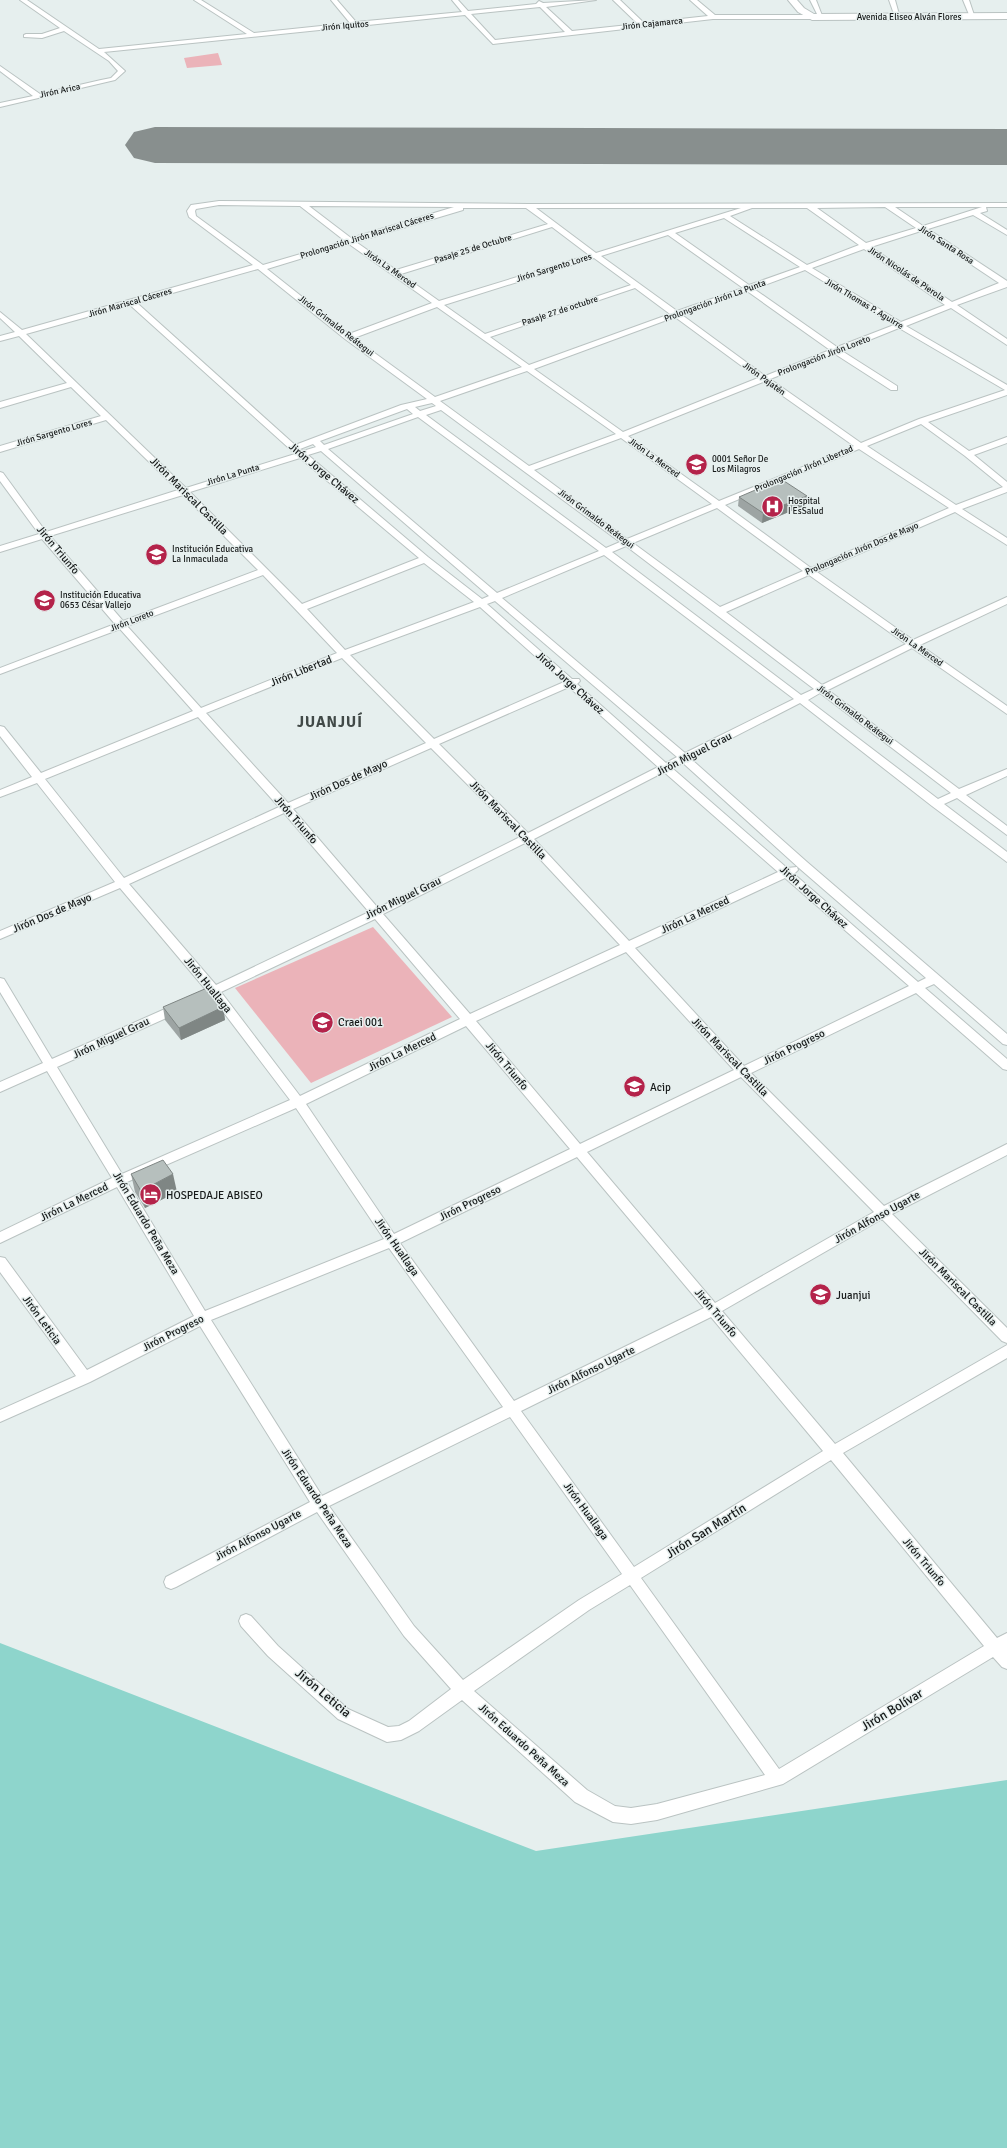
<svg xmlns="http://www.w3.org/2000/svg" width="1007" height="2148" viewBox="0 0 1007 2148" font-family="Signika,sans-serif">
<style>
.green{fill:#ebb3b9}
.water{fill:#8ed5cc}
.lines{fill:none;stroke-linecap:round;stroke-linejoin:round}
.runway{fill:#888f8e;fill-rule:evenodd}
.street-casing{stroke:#bac3c2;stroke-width:2}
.secondary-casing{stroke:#bac3c2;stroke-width:2}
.street{fill:#fff;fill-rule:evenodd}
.secondary{fill:#fff;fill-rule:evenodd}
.wall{fill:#9da4a3}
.shaded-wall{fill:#7f8684}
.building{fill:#b6bfbd;stroke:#7f8684}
.labels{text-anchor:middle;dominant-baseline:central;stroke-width:3;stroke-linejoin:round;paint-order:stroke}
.far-street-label{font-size:9px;fill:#161919;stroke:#e6efee}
.far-poi-label{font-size:9px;fill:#161919;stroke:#e6efee;text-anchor:start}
.street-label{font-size:11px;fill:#161919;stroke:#e6efee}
.poi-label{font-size:11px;fill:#161919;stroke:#e6efee;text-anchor:start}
.near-street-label{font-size:13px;fill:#161919;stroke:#e6efee}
.district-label{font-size:15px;font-weight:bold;letter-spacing:1px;fill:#414947;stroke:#e6efee}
</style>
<rect width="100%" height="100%" fill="#e6efee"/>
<g class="green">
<polygon points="218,53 222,65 187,68 184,58"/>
<polygon points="373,927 452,1017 311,1083 235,988"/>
</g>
<polygon class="water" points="0,1643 536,1851 1007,1780 1007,2148 0,2148"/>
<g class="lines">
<polygon class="runway" points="155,127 1007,129 1007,165 155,163 134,158 125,145 134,132"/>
<defs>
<g id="street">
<path d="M20,0H27L99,49L247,34L194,0H201L254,33L350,23L331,0H337L356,22L462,12L452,0H458L468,11L536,4L539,1L543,3L596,0L546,7L572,31L638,24L613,0H620L644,23L708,16L690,0H697L715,15H812L815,17L812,19H713L493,44L465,15L104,52L125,71L115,80L0,107V103L33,96L0,71V66L40,94L101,80L111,78L118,71L109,61L64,31L42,38L24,37V35L26,34H42L60,28ZM540,7L565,32L495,40L471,14Z"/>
<polygon points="810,0 816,0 823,18 819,18"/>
<polygon points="889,0 895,0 900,18 895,17"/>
<polygon points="963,0 969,0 975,18 970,17"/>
<path d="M219,201L528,204L1007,203V207H986L987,211L980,213L1007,230V235L973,215L928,229L1007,281V287L957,305L1007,339V345L951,308L906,326L1007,385V395L928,422L969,451L1007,437V443L974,455L1007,482V492L962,509L1007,538V545L955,512L817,572L913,640L1007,597V604L920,645L1007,706V714L912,648L828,690L959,789L1007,769V776L966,795L1007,826V835L957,798L944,804L1007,852V862L932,806L800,703L691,759L807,862L1007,1034V1045L1003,1044L934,984L925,988L1007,1059V1070L1003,1069L916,993L751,1073L884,1206L1007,1144V1155L892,1214L1007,1328V1343L1002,1341L882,1219L722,1311L835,1444L1007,1345V1358L843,1453L997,1638L1007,1633V1669L1002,1667L993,1657L783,1784L657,1820L631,1824L613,1822L575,1802L462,1700L419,1731L401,1740L387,1742L338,1719L268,1656L241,1626L239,1621L241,1616L246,1614L251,1616L278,1646L348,1709L388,1727L399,1726L409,1721L451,1689L404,1636L317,1512L176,1587L171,1589L166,1587L164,1582L166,1577L310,1502L200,1326L90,1382L0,1422V1410L76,1376L0,1272V1257L5,1258L87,1370L194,1316L117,1187L0,1243V1232L112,1178L47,1071L0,1092V1082L43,1063L0,992V978L4,979L52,1059L174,1005H182L184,1008L182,1011L57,1067L122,1174L290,1100L212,997H203L201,994L206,990L120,888L0,939V931L115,882L37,783L0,797V790L32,777L0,736V726L4,727L41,773L193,711L120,629L0,674V668L115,624L42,539L0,552V546L39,534L0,481V472L3,473L46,532L178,490L106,420L0,452V446L101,416L71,387L0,408V402L67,383L19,336L0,341V336L15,332L0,318V312L22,330L253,265L189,217L187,211L191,205ZM219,205L300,206L345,241L263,265L196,216L195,211L196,209ZM309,206L454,207L351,238ZM885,207L916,228L866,243L817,208ZM895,207H982L923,226ZM463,208H526L548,224L396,270L356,242L463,210ZM536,208H741L596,253ZM752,208H807L859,245L807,265L730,216ZM724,218L800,267L749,285L675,233ZM552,227L589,255L439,301L401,274ZM921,231L999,283L952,302L871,247ZM668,235L743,288L677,311L601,256ZM349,244L432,303L349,334L267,269ZM864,249L945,305L901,322L812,268ZM594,258L631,285L485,334L444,305ZM258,269L345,339L427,399L401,405L295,445L137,303ZM805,270L894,325L837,347L754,289ZM635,288L670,314L529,365L490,337ZM747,291L830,350L765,376L682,315ZM130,305L291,450L295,454L186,488L26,334ZM437,307L522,367L435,397L354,338ZM675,317L758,378L623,432L534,369ZM899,328L1005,390L919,419L861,443L770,379L835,354L891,390H897V386L842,351ZM527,371L616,434L529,466L440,401ZM763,382L854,446L719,501L628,436ZM432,403L436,406L420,411L415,407ZM407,409L413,414L324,445L320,441ZM441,410L620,542L606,548L426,415ZM418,417L599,551L497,593L328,449ZM921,424L965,456L1003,487L956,505L867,446ZM621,438L712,504L627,539L534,470ZM313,444L316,447L303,451L300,449ZM859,449L949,508L811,568L725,505ZM321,451L489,596L482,599L428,557L308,455ZM300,458L419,558L302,604L190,492ZM183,495L258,570L123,621L50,536ZM717,508L803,571L720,607L633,543ZM626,546L814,689L801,695L612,552ZM604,555L794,699L685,753L502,598ZM424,563L474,602L345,650L307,609ZM263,575L337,653L201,708L127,626ZM809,575L906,644L822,685L726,612ZM495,601L677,757L666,763L577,684L580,681L579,679H572L487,604ZM480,607L564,682L434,739L350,655ZM342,658L426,743L288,803L206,713ZM569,687L658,767L528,833L439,744ZM820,693L951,793L938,799L808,700ZM198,717L279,807L124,878L45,779ZM431,748L520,837L378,908L293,809ZM683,763L799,868L926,978L918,982L794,874L798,870L797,867L787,868L672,768ZM664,772L778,872L629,941L534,839ZM284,813L369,912L216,985L129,884ZM525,843L620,945L470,1014L383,914ZM785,878L909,986L744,1066L635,948ZM375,919L460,1019L300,1096L221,992ZM626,952L734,1070L580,1144L476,1021ZM466,1026L570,1149L394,1234L306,1104ZM741,1077L874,1212L715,1303L587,1152ZM296,1108L384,1239L205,1311L127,1182ZM577,1157L704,1308L514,1401L400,1243ZM389,1248L503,1407L322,1496L211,1320ZM711,1317L823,1451L634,1567L521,1411ZM510,1417L622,1574L579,1600L463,1680L414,1626L329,1506ZM831,1460L984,1646L779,1769L641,1578ZM630,1585L765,1775L657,1804L631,1808L615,1806L587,1790L474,1691L589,1610Z"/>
</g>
<polygon id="secondary" points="788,0 797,0 804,8 814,14 1007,13 1007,19 812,20 798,12"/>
</defs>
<use href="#street" class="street-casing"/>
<use href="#secondary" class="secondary-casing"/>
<use href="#street" class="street"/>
<use href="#secondary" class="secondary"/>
</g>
<g class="wall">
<polygon points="739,497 806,505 762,523 738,506"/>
<polygon points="163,1007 223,1007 225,1020 181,1040 165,1020"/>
<polygon points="131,1174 177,1192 145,1208 135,1192"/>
</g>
<g class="shaded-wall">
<polygon points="807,496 806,505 762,523 763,513"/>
<polygon points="223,1007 225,1020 181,1040 179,1028"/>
<polygon points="173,1174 177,1192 145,1208 141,1191"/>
</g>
<g class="building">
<polygon points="781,479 807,496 763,513 739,497"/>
<polygon points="207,988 223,1007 179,1028 163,1007"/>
<polygon points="163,1160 173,1174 141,1191 131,1174"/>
</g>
<defs>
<symbol id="school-disc" viewBox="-11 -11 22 22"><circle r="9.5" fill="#b4234a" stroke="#e6efee"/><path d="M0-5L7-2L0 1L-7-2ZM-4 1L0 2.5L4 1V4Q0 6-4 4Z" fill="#fff"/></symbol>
<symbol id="hospital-disc" viewBox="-11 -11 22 22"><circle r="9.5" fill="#b4234a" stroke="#e6efee"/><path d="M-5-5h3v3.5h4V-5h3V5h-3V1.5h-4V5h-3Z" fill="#fff"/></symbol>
<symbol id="hotel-disc" viewBox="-11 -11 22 22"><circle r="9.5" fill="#b4234a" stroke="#e6efee"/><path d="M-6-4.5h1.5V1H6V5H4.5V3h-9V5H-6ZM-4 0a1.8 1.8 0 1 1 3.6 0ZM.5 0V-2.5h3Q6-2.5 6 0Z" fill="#fff"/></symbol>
</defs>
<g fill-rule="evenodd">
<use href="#school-disc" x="684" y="452" width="25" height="25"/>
<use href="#hospital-disc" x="760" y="494" width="25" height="25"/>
<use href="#school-disc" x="144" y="542" width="25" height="25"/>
<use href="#school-disc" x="32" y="588" width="25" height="25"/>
<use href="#school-disc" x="310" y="1010" width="25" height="25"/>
<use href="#school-disc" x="622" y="1074" width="25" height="25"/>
<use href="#hotel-disc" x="138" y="1182" width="25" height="25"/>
<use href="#school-disc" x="808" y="1282" width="25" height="25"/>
</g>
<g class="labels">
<g class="far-street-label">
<text x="909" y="17">Avenida Eliseo Alván Flores</text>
<text transform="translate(652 24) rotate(-6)">Jirón Cajamarca</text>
<text transform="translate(345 26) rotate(-5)">Jirón Iquitos</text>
<text transform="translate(60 91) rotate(-12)">Jirón Arica</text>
<text transform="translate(367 236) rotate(-17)">Prolongación Jirón Mariscal Cáceres</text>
<text transform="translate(946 245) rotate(33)">Jirón Santa Rosa</text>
<text transform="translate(473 249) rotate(-17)">Pasaje 25 de Octubre</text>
<text transform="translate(554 268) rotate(-17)">Jirón Sargento Lores</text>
<text transform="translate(390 269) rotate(35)">Jirón La Merced</text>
<text transform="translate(906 274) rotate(34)">Jirón Nicolás de Pierola</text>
<text transform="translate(715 301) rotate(-20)">Prolongación Jirón La Punta</text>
<text transform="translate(130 303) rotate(-16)">Jirón Mariscal Cáceres</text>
<text transform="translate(864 304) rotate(31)">Jirón Thomas P. Aguirre</text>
<text transform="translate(560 311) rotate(-18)">Pasaje 27 de octubre</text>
<text transform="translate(336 326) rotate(38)">Jirón Grimaldo Reátegui</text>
<text transform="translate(824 356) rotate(-21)">Prolongación Jirón Loreto</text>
<text transform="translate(764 379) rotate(36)">Jirón Pajatén</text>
<text transform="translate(54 433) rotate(-16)">Jirón Sargento Lores</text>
<text transform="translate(654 458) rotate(36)">Jirón La Merced</text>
<text transform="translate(804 469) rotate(-23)">Prolongación Jirón Libertad</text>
<text transform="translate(233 475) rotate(-17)">Jirón La Punta</text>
<text transform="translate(596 519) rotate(37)">Jirón Grimaldo Reátegui</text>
<text transform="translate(862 549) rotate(-23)">Prolongación Jirón Dos de Mayo</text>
<text transform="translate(132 621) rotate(-21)">Jirón Loreto</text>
<text transform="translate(917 647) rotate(35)">Jirón La Merced</text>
<text transform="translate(855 715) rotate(37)">Jirón Grimaldo Reátegui</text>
</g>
<g class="far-poi-label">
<text x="712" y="459">0001 Señor De<tspan x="712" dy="10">Los Milagros</tspan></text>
<text x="788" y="501">Hospital<tspan x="788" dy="10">I EsSalud</tspan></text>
<text x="172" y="549">Institución Educativa<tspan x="172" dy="10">La Inmaculada</tspan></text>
<text x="60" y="595">Institución Educativa<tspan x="60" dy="10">0653 César Vallejo</tspan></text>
</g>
<g class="street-label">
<text transform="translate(324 473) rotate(40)">Jirón Jorge Chávez</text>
<text transform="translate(189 496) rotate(45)">Jirón Mariscal Castilla</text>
<text transform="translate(58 550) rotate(50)">Jirón Triunfo</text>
<text transform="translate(301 671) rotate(-22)">Jirón Libertad</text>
<text transform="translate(570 683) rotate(42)">Jirón Jorge Chávez</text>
<text transform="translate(694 754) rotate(-27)">Jirón Miguel Grau</text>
<text transform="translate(348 780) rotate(-24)">Jirón Dos de Mayo</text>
<text transform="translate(296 820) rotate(49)">Jirón Triunfo</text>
<text transform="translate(508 820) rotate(46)">Jirón Mariscal Castilla</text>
<text transform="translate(814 897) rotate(42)">Jirón Jorge Chávez</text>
<text transform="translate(403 898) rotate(-26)">Jirón Miguel Grau</text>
<text transform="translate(52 913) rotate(-23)">Jirón Dos de Mayo</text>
<text transform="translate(695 915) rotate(-25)">Jirón La Merced</text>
<text transform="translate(208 985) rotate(51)">Jirón Huallaga</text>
<text transform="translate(111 1038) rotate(-25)">Jirón Miguel Grau</text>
<text transform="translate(794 1047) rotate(-26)">Jirón Progreso</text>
<text transform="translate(402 1052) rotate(-26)">Jirón La Merced</text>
<text transform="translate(730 1057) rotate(46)">Jirón Mariscal Castilla</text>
<text transform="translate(507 1066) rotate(50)">Jirón Triunfo</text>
<text transform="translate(74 1202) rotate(-26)">Jirón La Merced</text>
<text transform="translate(470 1203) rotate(-26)">Jirón Progreso</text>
<text transform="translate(877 1217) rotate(-29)">Jirón Alfonso Ugarte</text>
<text transform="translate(146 1223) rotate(59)">Jirón Eduardo Peña Meza</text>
<text transform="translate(397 1247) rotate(55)">Jirón Huallaga</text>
<text transform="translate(958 1287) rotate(45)">Jirón Mariscal Castilla</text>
<text transform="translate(716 1313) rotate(50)">Jirón Triunfo</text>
<text transform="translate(42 1320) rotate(54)">Jirón Leticia</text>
<text transform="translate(173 1333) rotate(-27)">Jirón Progreso</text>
<text transform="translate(591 1370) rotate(-26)">Jirón Alfonso Ugarte</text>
<text transform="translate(317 1498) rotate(56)">Jirón Eduardo Peña Meza</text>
<text transform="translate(586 1511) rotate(54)">Jirón Huallaga</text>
<text transform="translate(258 1535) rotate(-28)">Jirón Alfonso Ugarte</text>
<text transform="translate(924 1562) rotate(50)">Jirón Triunfo</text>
<text transform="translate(524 1745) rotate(42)">Jirón Eduardo Peña Meza</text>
</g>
<g class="poi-label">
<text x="338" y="1022">Craei 001</text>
<text x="650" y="1087">Acip</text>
<text x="166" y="1195">HOSPEDAJE ABISEO</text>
<text x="836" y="1295">Juanjui</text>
</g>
<g class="near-street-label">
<text transform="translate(706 1531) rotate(-32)">Jirón San Martín</text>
<text transform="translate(323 1693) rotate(40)">Jirón Leticia</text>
<text transform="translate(892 1710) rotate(-31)">Jirón Bolívar</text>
</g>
<g class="district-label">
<text x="330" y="722">JUANJUÍ</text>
</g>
</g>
</svg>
